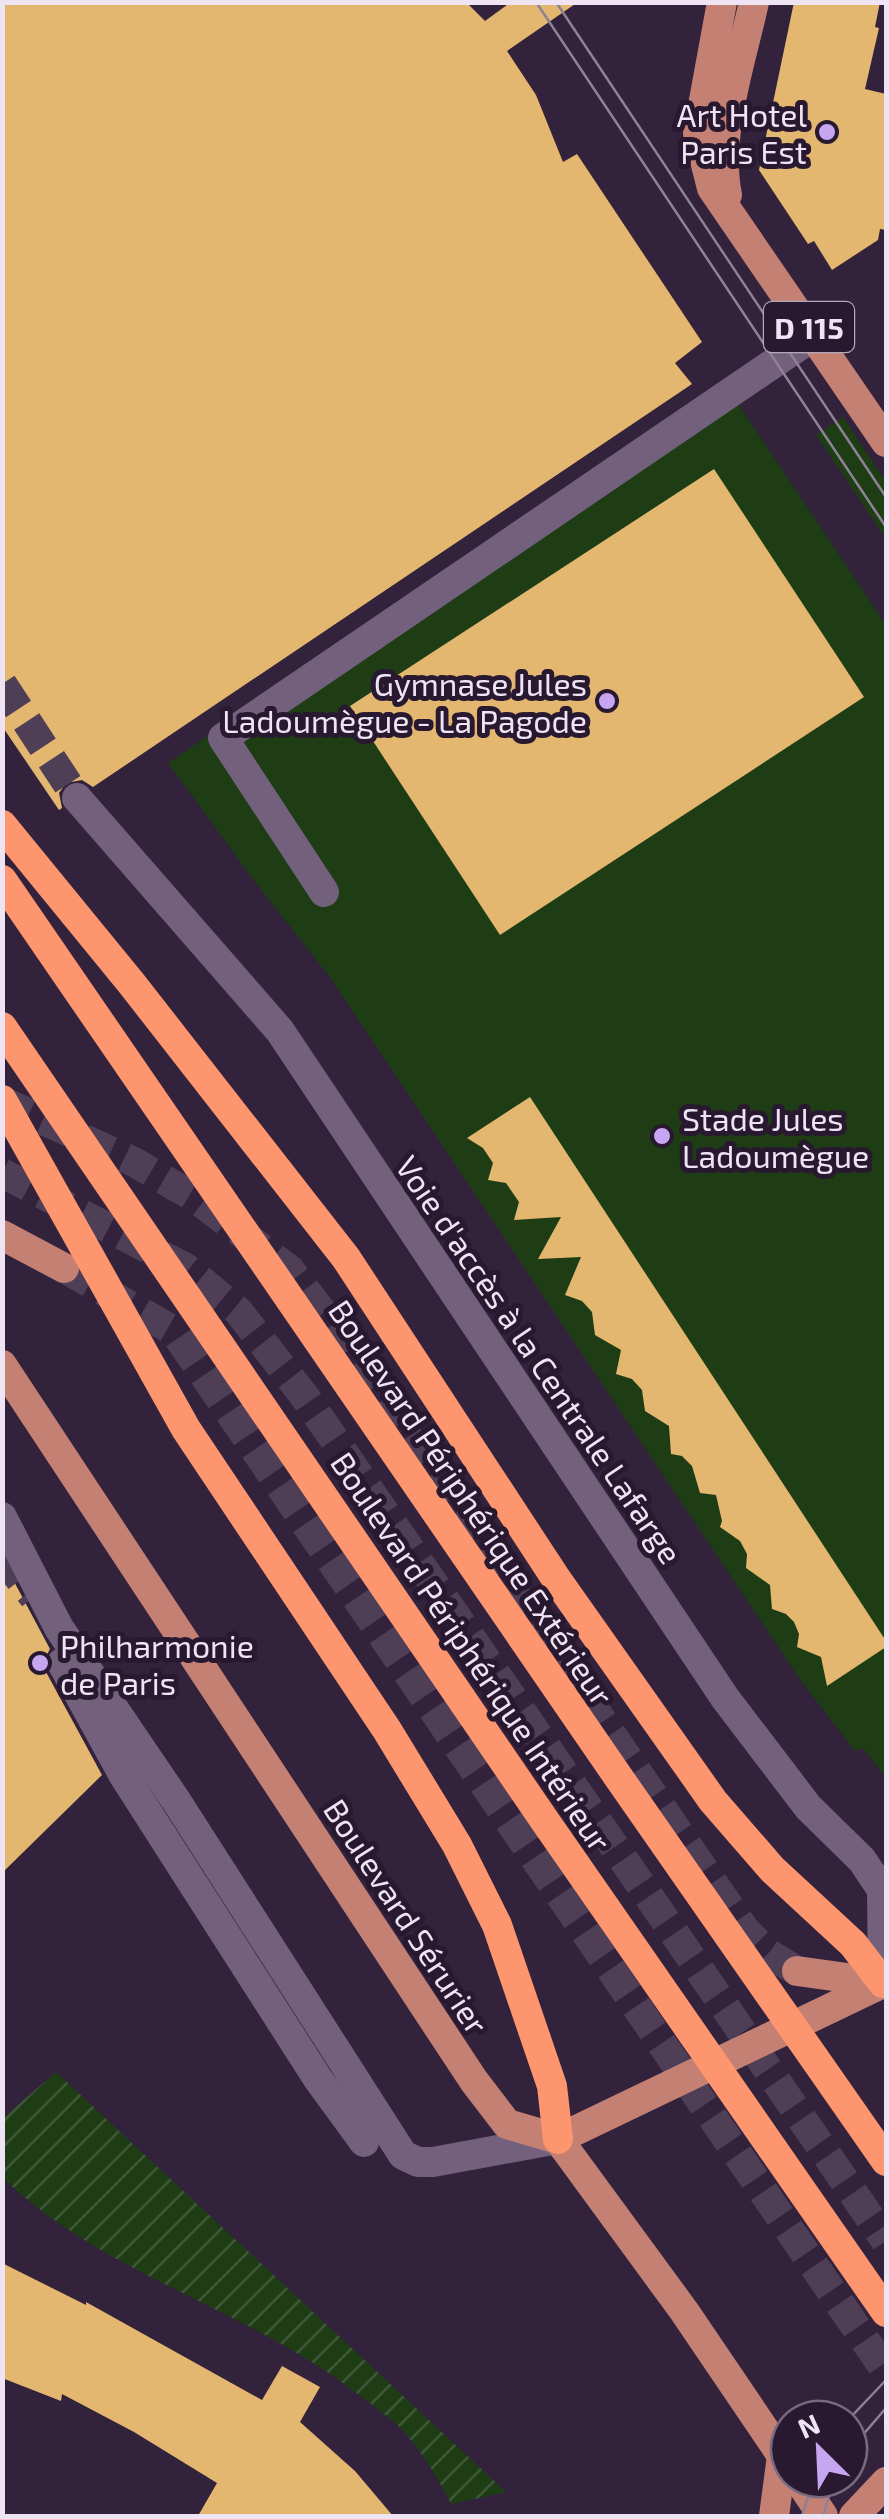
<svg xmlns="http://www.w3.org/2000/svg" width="889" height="2519" viewBox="0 0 889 2519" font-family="'Exo 2',sans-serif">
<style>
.grass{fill:#1e3d15}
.garden{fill:url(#garden-furrows)}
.building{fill:#e4b770}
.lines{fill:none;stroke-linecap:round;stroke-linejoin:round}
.minor-tunnel{stroke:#4e3f57;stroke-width:30;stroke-dasharray:30 15;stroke-linecap:butt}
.major-tunnel{stroke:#4e3f57;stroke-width:30;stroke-dasharray:30 15;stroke-linecap:butt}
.minor{stroke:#72607c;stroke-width:30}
.major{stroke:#c58074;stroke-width:30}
.highway{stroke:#fd956e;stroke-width:30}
.tram{stroke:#8e8196;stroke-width:2.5}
.poi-dot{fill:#c6a6f0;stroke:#281830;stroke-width:4}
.labels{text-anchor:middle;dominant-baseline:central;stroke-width:10;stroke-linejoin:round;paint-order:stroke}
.shield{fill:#281830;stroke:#b3a7b9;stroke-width:2.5}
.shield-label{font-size:30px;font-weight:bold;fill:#eee4f4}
.poi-label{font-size:32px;fill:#eee4f4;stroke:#281830;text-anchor:end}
.street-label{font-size:32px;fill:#eee4f4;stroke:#281830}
</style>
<defs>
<pattern id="garden-furrows" width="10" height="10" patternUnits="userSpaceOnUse" patternTransform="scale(2.5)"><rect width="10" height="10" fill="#1e3d15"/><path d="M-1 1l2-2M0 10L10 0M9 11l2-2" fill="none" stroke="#3f5938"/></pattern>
</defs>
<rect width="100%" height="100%" fill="#32223b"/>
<g class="grass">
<polygon points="725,384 886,625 886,1778 863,1748 855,1751 801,1681 329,976 258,886 168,763"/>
<polygon points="843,417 886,482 886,539 816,435"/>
</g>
<path class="garden" d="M56,2072L506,2492L451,2504C438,2478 424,2455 406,2434C393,2419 374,2407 359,2395C249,2309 104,2275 3,2178V2118Z"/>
<g class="building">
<polygon points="2,2 466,2 485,21 511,2 578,2 507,51 536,95 563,162 577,154 702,342 675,363 692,384 93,787 82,780 66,783 59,793 62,808 59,810 2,726"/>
<polygon points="794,2 880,2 875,27 879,28 865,89 886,94 886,230 880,229 878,240 832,270 814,241 808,244 759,170"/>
<polygon points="714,469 864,697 500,935 350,706"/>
<polygon points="530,1097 886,1641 886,1647 827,1686 821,1657 797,1647 799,1634 794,1622 786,1614 772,1609 770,1585 746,1568 747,1554 740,1541 720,1527 722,1521 716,1495 700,1493 692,1466 682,1456 671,1454 669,1426 645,1411 642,1390 632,1379 616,1374 621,1350 595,1335 592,1312 582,1301 565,1295 581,1257 538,1259 561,1217 514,1220 519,1202 506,1183 488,1180 493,1163 483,1148 467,1138"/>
<polygon points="2,1559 50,1649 43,1662 46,1672 102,1775 2,1873"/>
<polygon points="2,2263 86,2305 86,2302 262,2400 282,2366 320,2387 300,2422 355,2471 393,2516 198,2516 217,2483 134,2432 62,2394 61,2401 2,2378"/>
</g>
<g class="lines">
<g class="minor-tunnel">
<polyline points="2,684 77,798"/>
<polyline points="2,1556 34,1597"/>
</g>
<g class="major-tunnel">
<polyline points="2,1101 134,1162 194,1197 290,1270 328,1320 745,1930 769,1954 797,1971"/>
<polyline points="2,1173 186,1268 238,1311 305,1397 886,2241"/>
<polyline points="64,1268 174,1331 886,2371"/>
</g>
<g class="minor">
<polyline points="77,798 280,1031 725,1698 808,1807 862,1860 882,1890 883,1983"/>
<polyline points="324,892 223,738 815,335"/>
<polyline points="2,1517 59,1628 177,1802 403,2155 418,2162 433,2162 558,2139"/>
<polyline points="62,1663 124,1776 318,2079 364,2142"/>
</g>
<g class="major">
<polyline points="722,2 698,133 712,188 886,442"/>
<path d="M727,195C715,136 741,62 754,2"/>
<polyline points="2,1235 64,1268"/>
<polyline points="2,1365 474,2081 507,2124 558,2139 684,2311 789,2466"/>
<polyline points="797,1971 883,1983"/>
<polyline points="558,2139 883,1983"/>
<polyline points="798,2479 823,2516"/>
<polyline points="774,2516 782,2456"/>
<polyline points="854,2516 886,2482"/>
</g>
<g class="highway">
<polyline points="2,825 132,984 346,1258 557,1580 713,1801 772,1869 853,1944 883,1983"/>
<polyline points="2,880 619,1778 886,2161"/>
<polyline points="2,1027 545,1821 886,2312"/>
<polyline points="2,1100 186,1429 387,1730 457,1845 497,1925 552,2086 558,2139"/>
</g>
<g class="tram">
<polyline points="536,2 886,527"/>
<polyline points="556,2 886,497"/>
<polyline points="849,2419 886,2380"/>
<polyline points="849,2451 886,2408"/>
<polyline points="802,2516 814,2479"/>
<polyline points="823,2516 834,2479"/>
</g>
</g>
<g class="poi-dot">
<circle cx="827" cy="132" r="10"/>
<circle cx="607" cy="701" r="10"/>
<circle cx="662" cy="1136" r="10"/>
<circle cx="40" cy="1663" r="10"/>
</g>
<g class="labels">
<rect class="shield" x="764" y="302" width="90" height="50" rx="8"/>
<g class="shield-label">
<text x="809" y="327">D 115</text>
</g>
<g class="poi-label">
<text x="807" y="114">Art Hotel<tspan x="807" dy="37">Paris Est</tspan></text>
<text x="587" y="683">Gymnase Jules<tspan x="587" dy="37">Ladoumègue - La Pagode</tspan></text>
<text x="682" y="1118" text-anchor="start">Stade Jules<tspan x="682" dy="37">Ladoumègue</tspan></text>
<text x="60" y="1645" text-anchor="start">Philharmonie<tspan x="60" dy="37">de Paris</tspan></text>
</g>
<g class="street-label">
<text transform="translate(540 1359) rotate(56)">Voie d'accès à la Centrale Lafarge</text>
<text transform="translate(472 1502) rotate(56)">Boulevard Périphérique Extérieur</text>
<text transform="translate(472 1651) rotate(56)">Boulevard Périphérique Intérieur</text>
<text transform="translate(407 1916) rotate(57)">Boulevard Sérurier</text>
</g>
</g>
<rect width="889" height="2519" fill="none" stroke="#eee4f4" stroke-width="10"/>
<g transform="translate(819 2449) rotate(336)"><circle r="48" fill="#281830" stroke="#776a7e" stroke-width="2.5"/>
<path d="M0-8L18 38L0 25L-18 38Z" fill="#c6a6f0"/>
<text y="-15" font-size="28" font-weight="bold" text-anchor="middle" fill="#eee4f4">N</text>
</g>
</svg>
